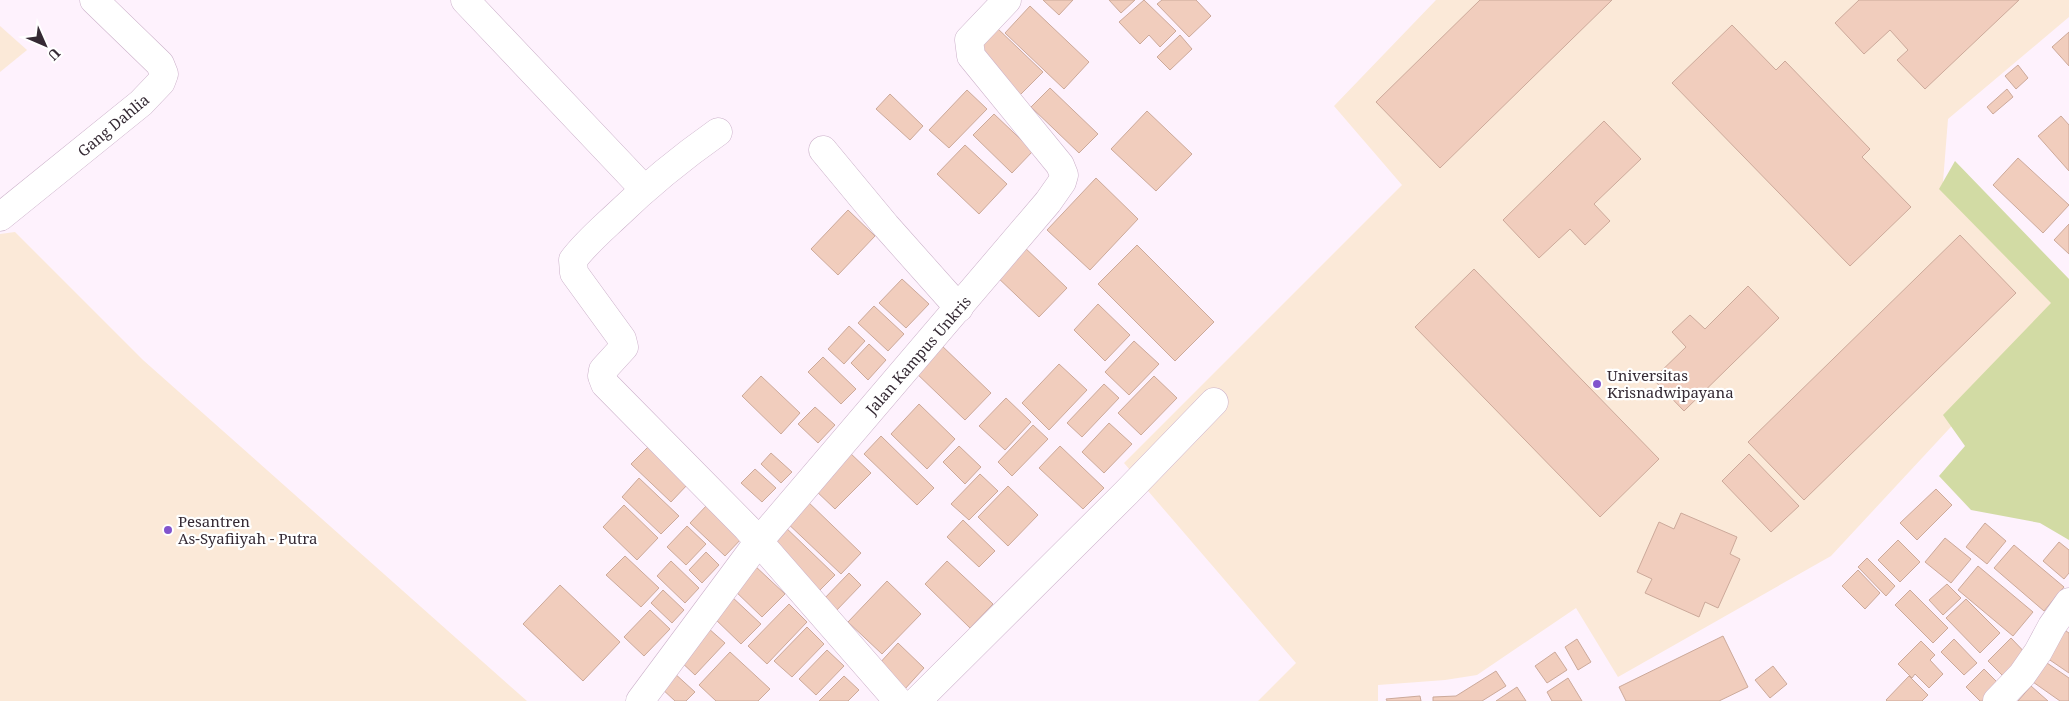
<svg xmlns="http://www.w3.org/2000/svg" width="2069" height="701" viewBox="0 0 2069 701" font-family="'Noto Serif',serif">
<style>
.education{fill:#fbe9d8}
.green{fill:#d2dba4}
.building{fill:#f1cdbd;stroke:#cca99a}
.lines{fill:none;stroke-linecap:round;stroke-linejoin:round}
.minor-casing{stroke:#cbb0c9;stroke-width:29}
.minor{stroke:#fff;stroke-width:28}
.poi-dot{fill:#8154cd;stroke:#fff;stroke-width:2}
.labels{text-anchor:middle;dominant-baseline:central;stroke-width:4.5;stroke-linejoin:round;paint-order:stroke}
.street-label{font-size:15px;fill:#352a34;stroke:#fff}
.poi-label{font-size:15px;fill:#352a34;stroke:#fff;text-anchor:start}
</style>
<rect width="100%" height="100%" fill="#fef2fd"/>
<g class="education">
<polygon points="1436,0 2069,0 2069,17 1948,119 1943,182 2065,304 1831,556 1618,677 1576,608 1477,675 1445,680 1378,685 1378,701 1258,701 1296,663 1124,463 1402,185 1334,106"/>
<polygon points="0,26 27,50 0,72"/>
<polygon points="15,232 143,360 527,701 0,701 0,234"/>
</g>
<polygon class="green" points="1955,161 2069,279 2069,540 2040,523 1971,510 1939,476 1965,446 1943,415 2051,303 1939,189"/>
<g class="building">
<polygon points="1043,0 1073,0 1059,15"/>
<polygon points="1109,0 1135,0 1121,13"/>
<polygon points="1144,0 1176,31 1160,47 1149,35 1140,44 1119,22"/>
<polygon points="1162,0 1196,0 1211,16 1189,37 1157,4"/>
<polygon points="1480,0 1612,0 1440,168 1376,102"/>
<polygon points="1859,0 2019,0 1925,89 1897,60 1908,50 1890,30 1864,54 1835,23"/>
<polygon points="1030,6 1089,62 1064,89 1005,33"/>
<polygon points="1732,25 1776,70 1785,61 1870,149 1862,157 1911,207 1850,266 1672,83"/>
<polygon points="996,27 1043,72 1018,97 972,53"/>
<polygon points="2069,32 2069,66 2052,47"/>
<polygon points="1180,35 1192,49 1170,70 1157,57"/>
<polygon points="2018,65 2028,78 2016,89 2005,76"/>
<polygon points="1050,88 1098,134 1079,153 1031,107"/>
<polygon points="2007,89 2013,97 1993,114 1987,107"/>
<polygon points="967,90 987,109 949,148 929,130"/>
<polygon points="890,94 923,126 910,140 876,109"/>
<polygon points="1147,111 1192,154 1156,191 1111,149"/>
<polygon points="994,114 1033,151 1012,173 973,135"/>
<polygon points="2061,116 2069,125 2069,171 2038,136"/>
<polygon points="1604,121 1641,159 1594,204 1610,221 1585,245 1570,229 1539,258 1503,220"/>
<polygon points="965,145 1007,184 979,214 937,174"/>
<polygon points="2018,158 2069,205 2043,233 1993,185"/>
<polygon points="1096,178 1138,219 1090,270 1047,230"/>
<polygon points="848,210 875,236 838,275 811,249"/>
<polygon points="2069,224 2069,254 2054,240"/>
<polygon points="1960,235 2016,293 1804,500 1748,442"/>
<polygon points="1021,244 1067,288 1039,317 994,274"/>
<polygon points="1137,245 1214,322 1175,361 1098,284"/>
<polygon points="1474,269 1659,459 1600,517 1415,327"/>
<polygon points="902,279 929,304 906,328 879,303"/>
<polygon points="1748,286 1779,318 1684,411 1653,379 1686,347 1672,332 1690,315 1705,329"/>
<polygon points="1098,304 1130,335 1105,361 1074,330"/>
<polygon points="874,306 904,334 888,351 858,323"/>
<polygon points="849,326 865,341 844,364 828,349"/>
<polygon points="1134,341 1159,364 1129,395 1105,372"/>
<polygon points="939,343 991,393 965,420 913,370"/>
<polygon points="869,344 886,360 868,380 851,363"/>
<polygon points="823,357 856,389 841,404 808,372"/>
<polygon points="1059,364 1087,390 1049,430 1022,403"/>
<polygon points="761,376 800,413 781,434 742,396"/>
<polygon points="1154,376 1177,398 1141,435 1118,413"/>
<polygon points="1104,384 1119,398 1082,437 1067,423"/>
<polygon points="1006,398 1031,422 1005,450 979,426"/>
<polygon points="919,404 955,439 927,469 891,434"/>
<polygon points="815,407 835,425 818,443 798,424"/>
<polygon points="1109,423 1132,444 1104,473 1082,452"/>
<polygon points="1033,425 1048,439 1012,476 998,462"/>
<polygon points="881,436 934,488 917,505 864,454"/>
<polygon points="959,446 981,467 965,484 943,462"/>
<polygon points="1060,446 1104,488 1083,509 1039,468"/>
<polygon points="648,447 688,484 671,502 631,464"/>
<polygon points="848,451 871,473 835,509 813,488"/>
<polygon points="771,453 792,472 781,483 761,464"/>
<polygon points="1749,454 1799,506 1771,532 1722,481"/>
<polygon points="755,469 776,488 762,502 741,483"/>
<polygon points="980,474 998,491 969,520 951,504"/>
<polygon points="639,478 679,516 661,534 622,497"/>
<polygon points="1008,486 1038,515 1008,546 978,517"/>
<polygon points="1936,489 1952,505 1917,540 1900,523"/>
<polygon points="804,498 861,553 841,574 783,519"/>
<polygon points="708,504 743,537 725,556 690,523"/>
<polygon points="624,505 658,538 637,560 603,527"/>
<polygon points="1681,513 1737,537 1730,554 1740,559 1718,608 1705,602 1699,617 1645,593 1652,579 1637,572 1659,522 1674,529"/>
<polygon points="963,520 995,551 979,567 947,537"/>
<polygon points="781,523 835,575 817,593 764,542"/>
<polygon points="1985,523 2006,541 1987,564 1966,547"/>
<polygon points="687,526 706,544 686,565 667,547"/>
<polygon points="1945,538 1971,559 1951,583 1925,562"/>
<polygon points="1898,540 1920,562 1900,582 1878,560"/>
<polygon points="2059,542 2069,550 2069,573 2064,579 2043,561"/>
<polygon points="2014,545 2064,587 2044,611 1994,568"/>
<polygon points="706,552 719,565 702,583 689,570"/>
<polygon points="625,556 659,588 641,607 606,575"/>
<polygon points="1867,558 1895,586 1886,596 1858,567"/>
<polygon points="671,561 699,588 685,603 657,576"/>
<polygon points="947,561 993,604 970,628 925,584"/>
<polygon points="754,565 785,594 762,617 732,588"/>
<polygon points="1978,566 2033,612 2013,636 1958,590"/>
<polygon points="1858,570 1880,593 1865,609 1842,586"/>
<polygon points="849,573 861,585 834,613 822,601"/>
<polygon points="887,581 921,614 882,654 848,622"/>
<polygon points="1947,584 1961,598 1943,615 1929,600"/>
<polygon points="560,585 620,642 583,681 523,624"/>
<polygon points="663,590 684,610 672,623 651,603"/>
<polygon points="1910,590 1948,628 1933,643 1895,605"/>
<polygon points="731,596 761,624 741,644 712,616"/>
<polygon points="1966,599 2000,633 1980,653 1946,618"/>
<polygon points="789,604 807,622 767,664 748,646"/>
<polygon points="650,610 670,629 644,656 624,637"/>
<polygon points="807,627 824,644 792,677 774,661"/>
<polygon points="708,628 725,643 695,675 678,659"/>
<polygon points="2063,629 2069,633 2069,673 2044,656"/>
<polygon points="1723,636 1748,687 1719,701 1626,701 1619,687"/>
<polygon points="2011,638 2032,660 2009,682 1988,661"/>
<polygon points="1577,639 1591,662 1578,670 1565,647"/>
<polygon points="1954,639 1977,663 1964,675 1941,652"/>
<polygon points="1921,641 1935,655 1930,660 1943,674 1929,688 1915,674 1912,678 1898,664"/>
<polygon points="898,643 924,668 904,690 878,665"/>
<polygon points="827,650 844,666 816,695 799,679"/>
<polygon points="730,652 770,689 758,701 716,701 699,685"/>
<polygon points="1555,652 1567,670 1547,683 1535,666"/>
<polygon points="2047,663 2069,678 2069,701 2060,701 2033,682"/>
<polygon points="1773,666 1787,684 1770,698 1755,680"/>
<polygon points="1984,669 2001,686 1986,701 1980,701 1966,687"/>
<polygon points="1496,671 1506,686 1482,701 1433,701 1433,697 1456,696"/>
<polygon points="673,672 695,692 686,701 675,701 659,686"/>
<polygon points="844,676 859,690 848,701 819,701"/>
<polygon points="1909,676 1928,695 1922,701 1887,701 1886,700"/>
<polygon points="1568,678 1582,701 1552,701 1547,692"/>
<polygon points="2031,686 2048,701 2018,701"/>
<polygon points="1517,687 1526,701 1496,701"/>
<polygon points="1420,696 1421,701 1387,701 1386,699"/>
</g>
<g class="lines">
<defs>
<g id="minor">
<polyline points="465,0 644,189"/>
<path d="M718,132C681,158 648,185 615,217C600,231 585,244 573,260L574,273L622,339L624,347L603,370L602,376L605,384L747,528L898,701"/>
<polyline points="823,150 886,226 959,308"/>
<polyline points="0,217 141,103 161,82 164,74 160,64 94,0"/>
<polyline points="640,701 759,541 1048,202 1062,182 1064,175 1060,165 971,56 969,40 1007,0"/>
<polyline points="917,701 1127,492 1214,402"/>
<polyline points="1997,701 2022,675 2038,652 2052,626 2069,602"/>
</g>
</defs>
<use href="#minor" class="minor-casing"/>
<use href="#minor" class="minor"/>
</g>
<g class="poi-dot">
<circle cx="1597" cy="384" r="5"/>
<circle cx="168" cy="530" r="5"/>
</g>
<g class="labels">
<g class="street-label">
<text transform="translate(113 125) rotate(-40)">Gang Dahlia</text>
<text transform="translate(918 355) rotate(-49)">Jalan Kampus Unkris</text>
</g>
<g class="poi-label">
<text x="1607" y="375">Universitas<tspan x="1607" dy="17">Krisnadwipayana</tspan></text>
<text x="178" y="521">Pesantren<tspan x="178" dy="17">As-Syafiiyah - Putra</tspan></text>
</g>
</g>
<g transform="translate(45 45) rotate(135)" stroke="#ffffff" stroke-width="4" paint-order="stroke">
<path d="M0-4L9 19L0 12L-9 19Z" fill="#352a34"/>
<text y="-8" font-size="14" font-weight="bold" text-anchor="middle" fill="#352a34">U</text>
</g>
</svg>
